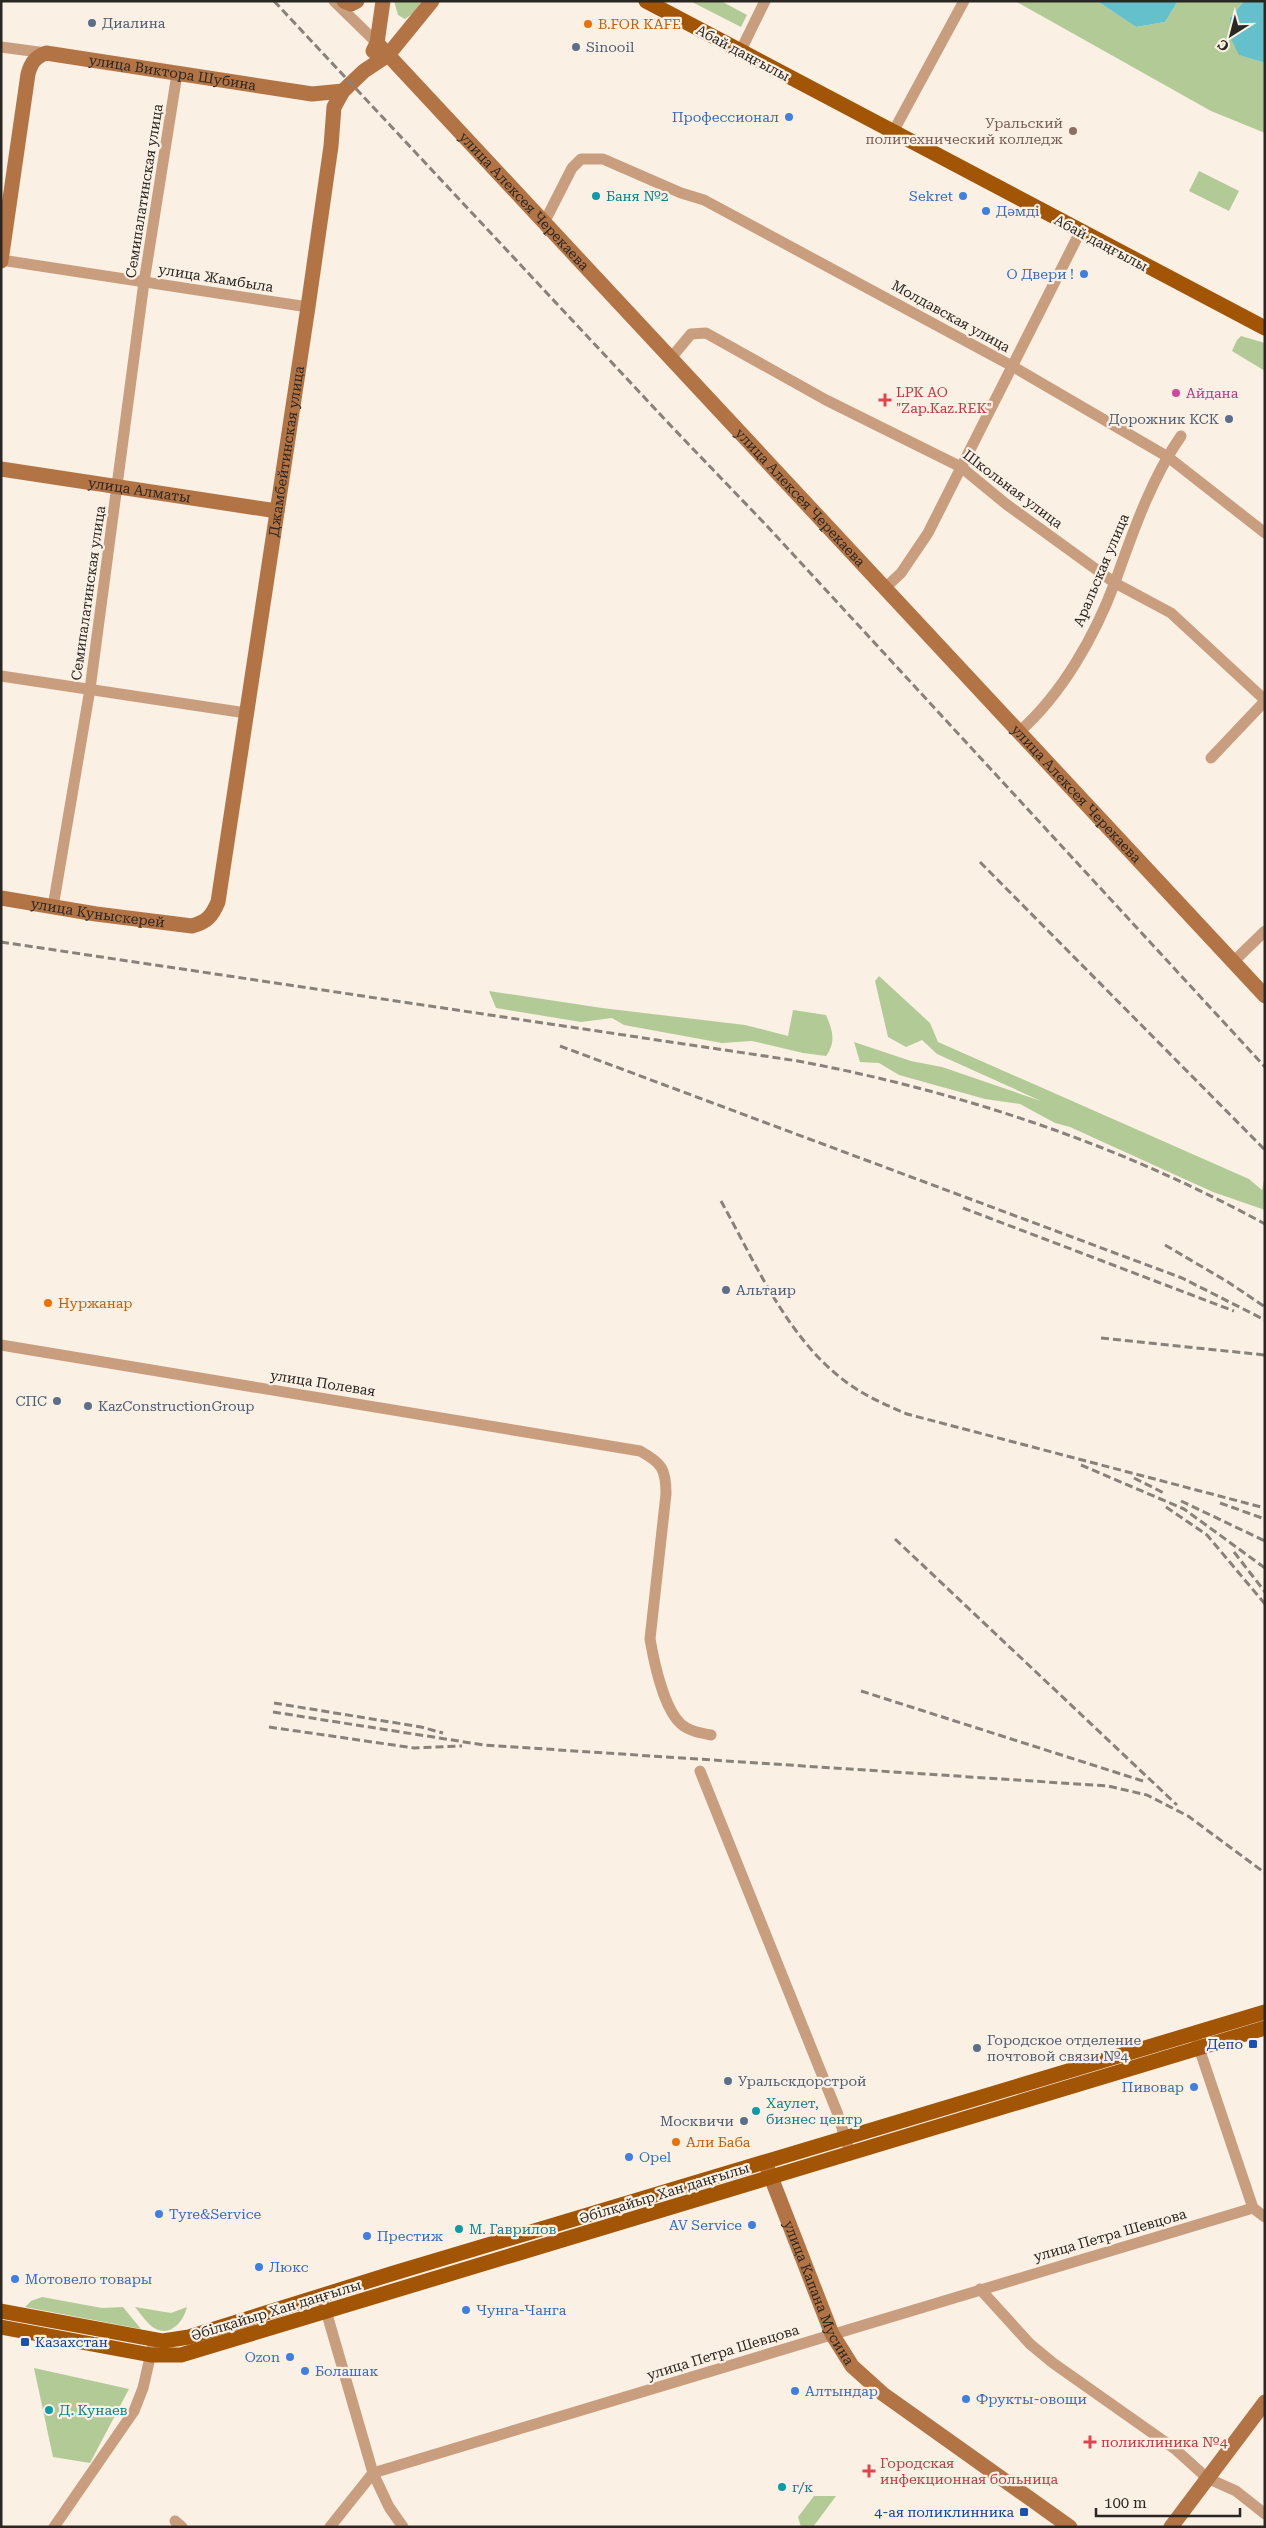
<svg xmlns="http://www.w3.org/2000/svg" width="1266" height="2528" viewBox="0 0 1266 2528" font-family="'Roboto Serif',serif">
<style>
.green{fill:#b2cb96}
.water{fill:#64c0ca}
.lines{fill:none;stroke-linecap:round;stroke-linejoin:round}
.street{stroke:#c99e7f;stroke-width:11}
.secondary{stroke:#b37445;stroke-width:15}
.primary{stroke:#a15505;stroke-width:15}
.rail{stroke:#89827b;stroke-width:3;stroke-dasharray:8 4;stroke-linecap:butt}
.service-dot{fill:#5c6f8a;stroke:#faf0e4;stroke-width:2}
.food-dot{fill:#e8710a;stroke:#faf0e4;stroke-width:2}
.shop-dot{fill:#3f7fe0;stroke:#faf0e4;stroke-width:2}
.education-dot{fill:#8d6e63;stroke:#faf0e4;stroke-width:2}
.culture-dot{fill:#0f9aa8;stroke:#faf0e4;stroke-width:2}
.hotel-dot{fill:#d1479c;stroke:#faf0e4;stroke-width:2}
.health-dot{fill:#e0444e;stroke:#faf0e4;stroke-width:2}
.transit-dot{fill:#1a4fb4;stroke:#faf0e4;stroke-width:2}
.labels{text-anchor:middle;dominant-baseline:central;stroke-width:4.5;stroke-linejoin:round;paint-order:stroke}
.service-label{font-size:14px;fill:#4e5e75;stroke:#faf0e4;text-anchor:start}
.food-label{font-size:14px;fill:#c56008;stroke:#faf0e4;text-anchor:start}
.street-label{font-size:14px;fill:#2a2723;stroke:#faf0e4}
.shop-label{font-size:14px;fill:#366cbe;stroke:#faf0e4;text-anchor:start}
.education-label{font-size:14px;fill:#785e54;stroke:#faf0e4;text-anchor:end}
.culture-label{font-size:14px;fill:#0d838f;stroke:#faf0e4;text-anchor:start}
.health-label{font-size:14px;fill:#be3a42;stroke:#faf0e4;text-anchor:start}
.hotel-label{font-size:14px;fill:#b23c85;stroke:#faf0e4;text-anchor:start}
.transit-label{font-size:14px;fill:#164399;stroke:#faf0e4;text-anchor:end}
</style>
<rect width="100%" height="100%" fill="#faf0e4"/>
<g class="green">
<polygon points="394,1 422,1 412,14 405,19 398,15"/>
<polygon points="690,1 721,1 747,15 741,27"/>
<polygon points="1015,1 1097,1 1136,27 1165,22 1178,1 1244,1 1230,18 1240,55 1265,63 1265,133 1211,111"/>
<polygon points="1199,171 1239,191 1229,211 1189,191"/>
<polygon points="1241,336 1265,343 1265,371 1232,351 1237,340"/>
<polygon points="879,976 930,1023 938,1042 1249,1179 1262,1190 1265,1175 1265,1210 1213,1192 1070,1127 1055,1123 1020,1104 985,1099 899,1075 879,1063 860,1062 854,1042 911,1061 942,1067 1041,1101 937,1054 922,1040 906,1047 888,1037 875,981"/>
<path d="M489,991L602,1008L745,1025L788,1036L793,1010L826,1015C833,1031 836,1042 826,1056L803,1053L752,1041L722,1043L624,1025L612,1018L581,1022L496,1008Z"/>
<polygon points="42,2297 102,2308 123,2307 141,2329 25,2307 31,2301"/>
<path d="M135,2307L171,2313L187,2307C183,2324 167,2340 150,2325C145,2320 140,2313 135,2307Z"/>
<polygon points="34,2368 129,2389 90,2463 53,2457"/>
<polygon points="814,2496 836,2496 813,2527 801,2527 798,2517"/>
</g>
<g class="water">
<polygon points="1097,1 1178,1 1165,22 1136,27"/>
<polygon points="1244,1 1265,1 1265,63 1239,55 1230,37 1230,18"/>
</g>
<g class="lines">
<g class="street">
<polyline points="334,1 377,43"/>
<polyline points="1,47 46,53"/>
<polyline points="740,52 765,1"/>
<polyline points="893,132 964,1"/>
<polyline points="545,221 572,168 581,159 603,159 681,193 704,200 1012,366 1168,457 1265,533"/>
<polyline points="1,260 308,307"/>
<polyline points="671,358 691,334 706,333 826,400 961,467 1006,504 1115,583 1171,613 1265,700"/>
<polyline points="885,588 901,573 928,533 1080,232"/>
<polyline points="1,676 246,713"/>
<path d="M1019,732C1062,694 1095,636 1115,582C1133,532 1151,479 1181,436"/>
<polyline points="1211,758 1265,701"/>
<polyline points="53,907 90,689 144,282 177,74"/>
<polyline points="1233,962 1265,931"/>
<path d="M1,1345L640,1451C662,1463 666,1469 666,1494L650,1639C654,1662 664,1709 681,1724C689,1731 700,1733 711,1735"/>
<polyline points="700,1771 837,2112 850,2153"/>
<polyline points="1197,2042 1253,2208 1265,2217"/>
<polyline points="980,2289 1030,2344 1053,2363 1175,2449 1207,2478 1236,2491 1265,2514"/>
<polyline points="324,2304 373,2473 389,2507 403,2527"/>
<polyline points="175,2521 182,2527"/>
<polyline points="54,2527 134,2411 143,2388 154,2340"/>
<polyline points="330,2527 373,2473 1253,2208"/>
</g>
<g class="secondary">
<polyline points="344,1 351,4 357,1"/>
<path id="s1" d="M377,43L1265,996"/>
<polyline points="373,51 377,43 383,1"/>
<path id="s2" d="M1,261L28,74C31,63 35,57 46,53L312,94L343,91"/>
<path id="s3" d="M1,469L277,511"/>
<path id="s4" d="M1,898L96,914L192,926C207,922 212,916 218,902L308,307L331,146L334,107L343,91L364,71L388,55L432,1"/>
<path id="s5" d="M767,2167L832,2334L852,2366L883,2394L1070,2527"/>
<polyline points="1171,2527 1265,2402"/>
</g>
<g class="primary">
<polyline points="646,1 1265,328"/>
<polyline points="1,2311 163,2341 189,2337 394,2273 1265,2012"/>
<polyline points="1,2327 151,2355 181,2355 1265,2028"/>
</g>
<g class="rail">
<polyline points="274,1 672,427 767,526 1265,1067"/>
<polyline points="980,862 1265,1150"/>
<path d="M1,942L798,1061C962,1092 1118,1144 1265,1224"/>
<polyline points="560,1046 1182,1278 1265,1320"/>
<path d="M721,1201C756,1264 787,1338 846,1382C865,1396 886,1405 907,1414L1265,1508"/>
<polyline points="963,1208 1234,1311"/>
<polyline points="1165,1245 1228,1282 1265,1307"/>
<polyline points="1101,1338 1265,1355"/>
<polyline points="1081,1465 1184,1509 1265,1568"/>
<polyline points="1134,1478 1166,1494"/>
<polyline points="1181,1501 1265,1541"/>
<polyline points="1220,1503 1265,1519"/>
<polyline points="1166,1507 1207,1535 1265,1604"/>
<polyline points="895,1539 1177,1805"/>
<polyline points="1234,1552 1265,1592"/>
<polyline points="861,1691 1146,1782"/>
<polyline points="274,1703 421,1727 443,1733"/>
<polyline points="273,1712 484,1745 1108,1786 1147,1795 1188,1816 1265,1873"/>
<polyline points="269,1727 414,1748 462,1746"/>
</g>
</g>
<g class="service-dot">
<circle cx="92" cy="23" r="5"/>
<circle cx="576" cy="47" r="5"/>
<circle cx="1229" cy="419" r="5"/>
<circle cx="726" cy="1290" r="5"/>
<circle cx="57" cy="1401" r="5"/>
<circle cx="88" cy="1406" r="5"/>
<circle cx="977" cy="2048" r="5"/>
<circle cx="728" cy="2081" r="5"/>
<circle cx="744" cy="2121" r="5"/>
</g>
<g class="food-dot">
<circle cx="588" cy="24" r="5"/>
<circle cx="48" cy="1303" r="5"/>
<circle cx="676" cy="2142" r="5"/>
</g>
<g class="shop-dot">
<circle cx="789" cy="117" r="5"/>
<circle cx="963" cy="196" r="5"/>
<circle cx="986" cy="211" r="5"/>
<circle cx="1084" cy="274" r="5"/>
<circle cx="1194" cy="2087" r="5"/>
<circle cx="629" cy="2157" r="5"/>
<circle cx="159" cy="2214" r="5"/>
<circle cx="752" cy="2225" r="5"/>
<circle cx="367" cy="2236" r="5"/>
<circle cx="259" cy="2267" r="5"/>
<circle cx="15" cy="2279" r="5"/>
<circle cx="466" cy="2310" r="5"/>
<circle cx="290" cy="2357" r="5"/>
<circle cx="305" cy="2371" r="5"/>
<circle cx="795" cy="2391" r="5"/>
<circle cx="966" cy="2399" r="5"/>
</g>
<circle class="education-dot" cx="1073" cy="131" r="5"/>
<g class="culture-dot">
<circle cx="596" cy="196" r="5"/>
<circle cx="756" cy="2111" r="5"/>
<circle cx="459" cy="2229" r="5"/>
<circle cx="49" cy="2410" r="5"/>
<circle cx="782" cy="2487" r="5"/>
</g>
<circle class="hotel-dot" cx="1176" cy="393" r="5"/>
<g class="health-dot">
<path d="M882.5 392.5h5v5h5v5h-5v5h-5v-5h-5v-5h5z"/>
<path d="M1087.5 2434.5h5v5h5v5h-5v5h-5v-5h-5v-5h5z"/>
<path d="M866.5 2463.5h5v5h5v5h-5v5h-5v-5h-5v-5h5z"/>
</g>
<g class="transit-dot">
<rect x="1248" y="2039" width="10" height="10" rx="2.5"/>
<rect x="20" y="2337" width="10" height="10" rx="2.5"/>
<rect x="1019" y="2507" width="10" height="10" rx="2.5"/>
</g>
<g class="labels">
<g class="service-label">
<text x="102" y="23">Диалина</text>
<text x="586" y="47">Sinooil</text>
<text x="1219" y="419" text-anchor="end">Дорожник КСК</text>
<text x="736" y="1290">Альтаир</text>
<text x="47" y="1401" text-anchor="end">СПС</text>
<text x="98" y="1406">KazConstructionGroup</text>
<text x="987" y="2040">Городское отделение<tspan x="987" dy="16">почтовой связи №4</tspan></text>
<text x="738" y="2081">Уральскдорстрой</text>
<text x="734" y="2121" text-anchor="end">Москвичи</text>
</g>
<g class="food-label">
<text x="598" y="24">B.FOR KAFE</text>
<text x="58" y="1303">Нуржанар</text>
<text x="686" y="2142">Али Баба</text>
</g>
<g class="street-label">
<text transform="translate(743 53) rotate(28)">Абай даңғылы</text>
<text stroke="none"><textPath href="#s2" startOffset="346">улица Виктора Шубина</textPath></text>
<text transform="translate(144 191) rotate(-81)">Семипалатинская улица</text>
<text stroke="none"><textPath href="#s1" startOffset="216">улица Алексея Черекаева</textPath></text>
<text transform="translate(1101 243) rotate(28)">Абай даңғылы</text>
<text transform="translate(216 278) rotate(9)">улица Жамбыла</text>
<text transform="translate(951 316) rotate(29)">Молдавская улица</text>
<text stroke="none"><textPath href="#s4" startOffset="686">Джамбейтинская улица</textPath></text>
<text transform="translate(1013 489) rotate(37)">Школьная улица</text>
<text stroke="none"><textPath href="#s3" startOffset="140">улица Алматы</textPath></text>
<text stroke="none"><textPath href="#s1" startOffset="621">улица Алексея Черекаева</textPath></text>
<text transform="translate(1101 570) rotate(-67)">Аральская улица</text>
<text transform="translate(88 593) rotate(-82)">Семипалатинская улица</text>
<text stroke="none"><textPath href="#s1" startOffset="1026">улица Алексея Черекаева</textPath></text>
<text stroke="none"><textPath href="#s4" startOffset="98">улица Куныскерей</textPath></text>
<text transform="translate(323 1383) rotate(9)">улица Полевая</text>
<text transform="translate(664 2193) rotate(-17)">Әбілқайыр Хан даңғылы</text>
<text transform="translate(1110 2235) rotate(-16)">улица Петра Шевцова</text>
<text stroke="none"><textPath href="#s5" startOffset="136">улица Капана Мусина</textPath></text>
<text transform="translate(276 2310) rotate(-17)">Әбілқайыр Хан даңғылы</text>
<text transform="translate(723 2352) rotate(-17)">улица Петра Шевцова</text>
</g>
<g class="shop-label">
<text x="779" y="117" text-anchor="end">Профессионал</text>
<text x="953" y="196" text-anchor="end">Sekret</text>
<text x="996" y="211">Дəмді</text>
<text x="1074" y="274" text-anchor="end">О Двери !</text>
<text x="1184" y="2087" text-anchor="end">Пивовар</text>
<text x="639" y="2157">Opel</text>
<text x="169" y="2214">Tyre&amp;Service</text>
<text x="742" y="2225" text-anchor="end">AV Service</text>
<text x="377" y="2236">Престиж</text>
<text x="269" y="2267">Люкс</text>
<text x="25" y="2279">Мотовело товары</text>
<text x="476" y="2310">Чунга-Чанга</text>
<text x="280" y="2357" text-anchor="end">Ozon</text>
<text x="315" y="2371">Болашак</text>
<text x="805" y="2391">Алтындар</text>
<text x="976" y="2399">Фрукты-овощи</text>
</g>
<g class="education-label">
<text x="1063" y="123">Уральский<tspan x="1063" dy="16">политехнический колледж</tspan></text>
</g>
<g class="culture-label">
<text x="606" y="196">Баня №2</text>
<text x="766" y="2103">Хаулет,<tspan x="766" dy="16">бизнес центр</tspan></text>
<text x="469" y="2229">М. Гаврилов</text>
<text x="59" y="2410">Д. Кунаев</text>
<text x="792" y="2487">г/к</text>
</g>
<g class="health-label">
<text x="896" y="392">LPK AO<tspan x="896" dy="16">"Zap.Kaz.REK"</tspan></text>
<text x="1101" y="2442">поликлиника №4</text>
<text x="880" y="2463">Городская<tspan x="880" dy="16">инфекционная больница</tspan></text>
</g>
<g class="hotel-label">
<text x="1186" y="393">Айдана</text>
</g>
<g class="transit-label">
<text x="1243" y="2044">Депо</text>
<text x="35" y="2342" text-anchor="start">Казахстан</text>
<text x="1014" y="2512">4-ая поликлинника</text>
</g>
</g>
<rect width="1266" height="2528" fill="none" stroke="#2a2723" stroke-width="5"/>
<g transform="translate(1231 35) rotate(216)" stroke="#faf0e4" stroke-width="4" paint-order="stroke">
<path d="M0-4L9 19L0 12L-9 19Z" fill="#2a2723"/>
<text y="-8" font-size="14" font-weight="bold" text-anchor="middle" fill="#2a2723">С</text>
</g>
<path d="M1096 2508v8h144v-8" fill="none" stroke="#2a2723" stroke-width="2.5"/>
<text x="1104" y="2508" font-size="15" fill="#2a2723" stroke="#faf0e4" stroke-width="4" paint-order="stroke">100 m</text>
</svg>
